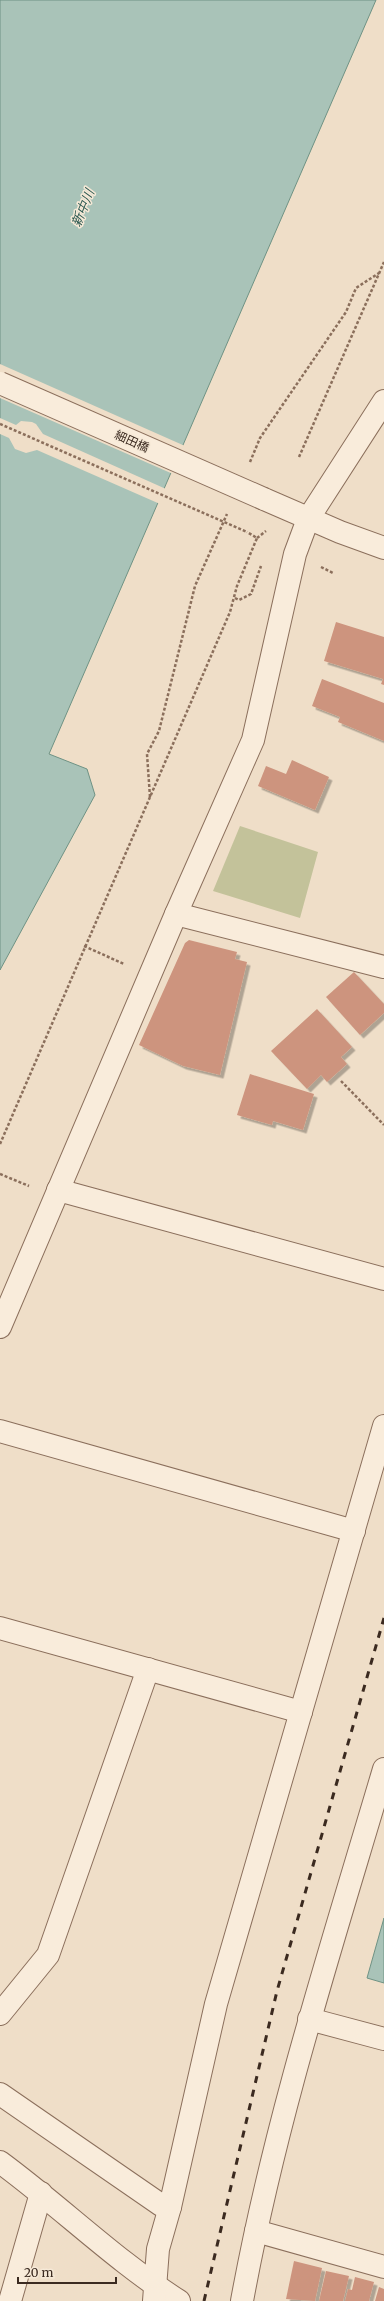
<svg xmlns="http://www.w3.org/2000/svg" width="384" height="2301" viewBox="0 0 384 2301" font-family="Merriweather,'Noto Sans JP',serif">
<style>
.cemetery{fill:#c3c29a}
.water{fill:#a9c3b8;stroke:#6f9284}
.pier{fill:#efdec8}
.building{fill:#cd947e;filter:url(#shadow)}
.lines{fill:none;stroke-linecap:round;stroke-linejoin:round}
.minor-casing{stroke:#8b6f5c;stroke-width:24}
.path{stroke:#8b6f5c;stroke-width:2.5;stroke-dasharray:3 2;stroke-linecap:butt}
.minor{stroke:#f9ecdb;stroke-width:22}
.rail{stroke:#3b2a20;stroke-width:3;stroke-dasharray:7 7;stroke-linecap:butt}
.minor-bridge-casing{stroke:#8b6f5c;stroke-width:24;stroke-linecap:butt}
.path-bridge{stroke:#8b6f5c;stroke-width:2.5;stroke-dasharray:3 2;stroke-linecap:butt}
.minor-bridge{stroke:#f9ecdb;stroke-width:22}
.labels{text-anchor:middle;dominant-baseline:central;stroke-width:3;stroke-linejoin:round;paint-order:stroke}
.street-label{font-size:12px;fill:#3b2a20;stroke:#f6e9d7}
.water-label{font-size:13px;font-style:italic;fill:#2f5b53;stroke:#f6e9d7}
</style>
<defs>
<filter id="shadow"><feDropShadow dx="3.5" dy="3.5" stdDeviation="0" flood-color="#0004"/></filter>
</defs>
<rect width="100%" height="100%" fill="#efdec8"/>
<polygon class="cemetery" points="240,826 318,852 300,918 213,891"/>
<g class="water">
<polygon points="0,0 376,0 49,754 87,769 95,795 0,970"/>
<polygon points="384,1918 384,1983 367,1978"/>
</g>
<g class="pier">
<polygon points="0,364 185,446 173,474 0,398"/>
<polygon points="0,418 16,425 21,421 32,422 36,424 43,434 166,489 160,504 37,450 26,453 15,449 9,438 0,434"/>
</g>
<g class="building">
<polygon points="336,622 384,637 384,685 381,684 383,679 324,661"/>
<polygon points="322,679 384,703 384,741 338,722 340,717 312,706"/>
<polygon points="292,760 329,777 315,810 258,786 266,766 286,774"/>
<polygon points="189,940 237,952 235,959 247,962 220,1075 183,1066 139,1045 185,943"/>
<polygon points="354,972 384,1004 384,1013 360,1035 326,997"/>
<polygon points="317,1009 352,1047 341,1057 347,1064 327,1082 321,1075 307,1089 271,1051"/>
<polygon points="250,1074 314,1094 303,1130 273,1121 272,1125 237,1115"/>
<polygon points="294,2261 322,2268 315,2301 286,2299"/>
<polygon points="326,2271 349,2276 343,2301 319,2301"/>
<polygon points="355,2277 374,2282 369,2301 345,2301 348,2289 352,2290"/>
<polygon points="379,2287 384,2289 384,2301 375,2301"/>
</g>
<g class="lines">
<defs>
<g id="minor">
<polyline points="264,499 340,532 384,548"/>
<polyline points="176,914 384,967"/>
<polyline points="58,1190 384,1279"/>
<polyline points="0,1327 176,914 253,740 295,554 308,519 384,401"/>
<polyline points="0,1431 354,1531"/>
<polyline points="0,1628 301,1712"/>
<polyline points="0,2014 48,1955 148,1669"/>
<polyline points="309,2019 384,2039"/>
<polyline points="0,2094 161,2205 170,2207"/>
<path d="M0,2162C60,2206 117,2262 179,2301"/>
<polyline points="256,2231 384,2267"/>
<polyline points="10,2301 41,2193"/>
<polyline points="154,2301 158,2249 170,2207 216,2004 384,1426"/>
<path d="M242,2301C275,2120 332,1945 384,1769"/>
</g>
</defs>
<use href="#minor" class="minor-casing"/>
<g class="path">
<polyline points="299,457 384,262"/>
<polyline points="250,462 260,438 346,312 356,288 379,273"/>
<polyline points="257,538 266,531"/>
<polyline points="321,567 333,573"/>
<polyline points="235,598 239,600 251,594 261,566"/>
<polyline points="150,797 147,754 159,731 195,586 227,514"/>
<polyline points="84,946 124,964"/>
<polyline points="341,1081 384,1125"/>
<polyline points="0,1144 230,612 237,586 257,538 247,532"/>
<polyline points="0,1174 29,1186"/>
</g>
<use href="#minor" class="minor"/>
<polyline class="rail" points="204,2301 277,1991 384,1618"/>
<defs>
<polyline id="minor-bridge" points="0,383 264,499"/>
</defs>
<use href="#minor-bridge" class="minor-bridge-casing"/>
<polyline class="path-bridge" points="0,424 247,532"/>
<use href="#minor-bridge" class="minor-bridge"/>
</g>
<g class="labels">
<g class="street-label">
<text transform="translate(132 441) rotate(24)">細田橋</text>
</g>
<g class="water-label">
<text transform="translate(83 208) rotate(-68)">新中川</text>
</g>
</g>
<path d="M18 2277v6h98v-6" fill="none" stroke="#3b2a20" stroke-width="2"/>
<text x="24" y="2277" font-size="12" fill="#3b2a20" stroke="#f6e9d7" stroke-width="3" paint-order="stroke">20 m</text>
</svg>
